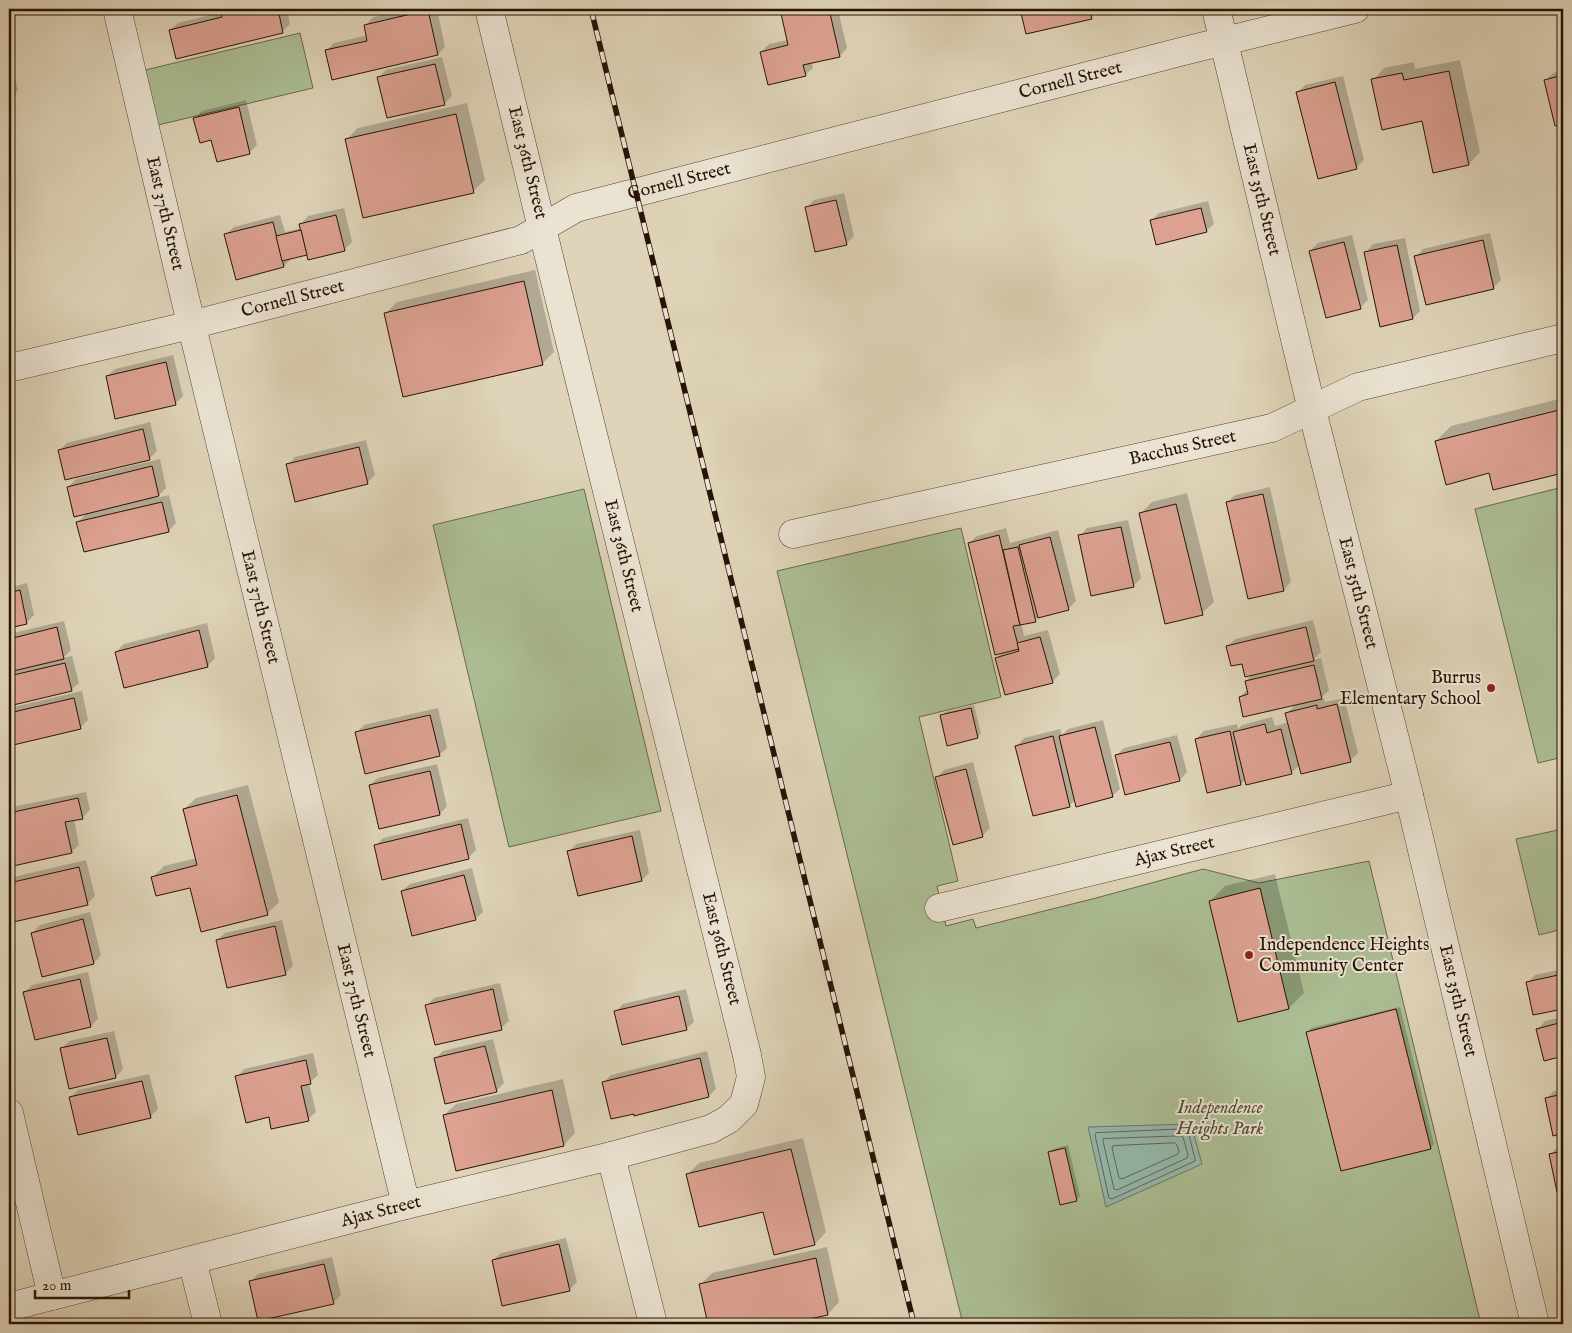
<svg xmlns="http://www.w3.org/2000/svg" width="1572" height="1333" viewBox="0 0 1572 1333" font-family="'IM FELL English',serif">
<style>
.green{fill:#acbe94;stroke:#6a684c}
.water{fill:#94b8ab;stroke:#697669}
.shadow{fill:#0003}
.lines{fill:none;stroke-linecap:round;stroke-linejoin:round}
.shore{stroke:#5e6558;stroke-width:1}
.building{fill:#dca191;stroke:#281205}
.street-casing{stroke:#564232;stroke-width:29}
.street{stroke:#eae3d2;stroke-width:28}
.rail-casing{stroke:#281205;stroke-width:5.5}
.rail{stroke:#eae3d2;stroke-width:4;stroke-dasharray:11;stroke-linecap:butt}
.poi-dot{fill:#8f2418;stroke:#eae3d2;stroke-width:2}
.labels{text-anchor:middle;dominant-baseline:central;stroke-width:4;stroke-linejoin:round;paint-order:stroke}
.street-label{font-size:18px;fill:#281205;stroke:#eae3d2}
.poi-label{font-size:18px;fill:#281205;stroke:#eae3d2;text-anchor:end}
.park-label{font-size:18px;font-style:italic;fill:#504630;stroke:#eae3d2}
</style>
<rect width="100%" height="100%" fill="#dfd4b9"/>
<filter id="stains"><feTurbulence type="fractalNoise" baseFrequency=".004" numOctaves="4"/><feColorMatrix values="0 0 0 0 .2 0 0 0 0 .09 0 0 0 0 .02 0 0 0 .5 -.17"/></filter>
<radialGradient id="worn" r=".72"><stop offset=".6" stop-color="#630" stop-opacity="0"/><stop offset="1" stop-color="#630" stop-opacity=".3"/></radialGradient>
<g class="green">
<polygon points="300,33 313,88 154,126 141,71"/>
<polygon points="1563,487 1563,757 1538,763 1475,509"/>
<polygon points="584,489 661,811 509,847 433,525"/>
<polygon points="961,528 1001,697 919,717 958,881 937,886 946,926 973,919 976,928 1096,898 1203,869 1259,883 1369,861 1481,1324 963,1324 777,571"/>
<polygon points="1563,829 1563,929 1539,935 1516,839"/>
</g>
<polygon class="water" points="1191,1124 1202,1164 1106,1207 1088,1127"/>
<g class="shadow">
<polygon points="222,9 287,9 290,24 283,31 177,57 170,30 178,23 222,12"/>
<polygon points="412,9 437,9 445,47 438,54 327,50 334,43 368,35 366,25 373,17"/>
<polygon points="781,9 838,9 847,48 840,56 812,62 813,68 805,75 761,52 769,44 788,40"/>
<polygon points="1021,9 1100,9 1091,18 1027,32"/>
<polygon points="442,57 452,96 444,104 379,77 386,70"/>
<polygon points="1460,60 1480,152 1469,164 1434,172 1423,119 1373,80 1384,68 1414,62 1415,69"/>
<polygon points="9,63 11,63 18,90 14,94 9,95"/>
<polygon points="1563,70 1563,123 1556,125 1545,81 1553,73"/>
<polygon points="1343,76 1364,160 1356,168 1297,93 1305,85"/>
<polygon points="246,100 257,145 249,153 212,138 195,118 202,111"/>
<polygon points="467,103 485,180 473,191 346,140 358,128"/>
<polygon points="844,193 854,236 846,244 806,208 814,200"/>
<polygon points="1208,201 1214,224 1206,231 1152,220 1159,213"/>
<polygon points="344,208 352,242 344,250 308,254 291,259 284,266 226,234 234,227 280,215 285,232 302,228 301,224 308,216"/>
<polygon points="1490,233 1501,280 1493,288 1416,257 1423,249"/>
<polygon points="1352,235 1368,300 1361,307 1327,316 1310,251 1318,243"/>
<polygon points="1405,238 1420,311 1413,318 1366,252 1373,244"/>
<polygon points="535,270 554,352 542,364 385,314 397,302"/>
<polygon points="173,355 183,396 175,404 107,376 115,369"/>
<polygon points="1563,398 1563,472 1494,489 1490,472 1436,441 1451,426"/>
<polygon points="150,422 157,451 150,458 66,479 59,451 67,443"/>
<polygon points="366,440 375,475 367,483 288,465 295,457"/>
<polygon points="160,459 166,488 156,498 169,495 176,523 169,531 78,522 88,512 68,487 76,479"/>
<polygon points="1270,487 1291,582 1284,590 1227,502 1235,495"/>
<polygon points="1187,493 1214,602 1202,613 1140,514 1152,502"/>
<polygon points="1128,520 1141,578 1133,586 1080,536 1087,528"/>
<polygon points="1006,528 1010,543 1058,530 1076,601 1068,609 1039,616 1035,620 1021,623 1024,636 1048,630 1060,674 1052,682 997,658 1003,652 969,543 977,536"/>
<polygon points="27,583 34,615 27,622 9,627 9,588"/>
<polygon points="1313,620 1321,652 1313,660 1321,658 1329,690 1319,700 1324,699 1325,702 1344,698 1358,753 1350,761 1300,765 1291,773 1246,779 1241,784 1196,739 1204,731 1237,724 1238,729 1242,725 1272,717 1275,726 1289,722 1287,713 1297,703 1240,697 1248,689 1246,681 1254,673 1227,646 1235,639"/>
<polygon points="64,621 71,650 63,658 72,656 79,683 71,690 9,705 9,634"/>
<polygon points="207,623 215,658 208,666 125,687 116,652 124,644"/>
<polygon points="82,691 88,720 81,727 9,744 9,708"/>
<polygon points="974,705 981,733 978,737 948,744 942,716 945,712"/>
<polygon points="438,708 447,748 439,755 356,733 364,725"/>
<polygon points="1103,720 1120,789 1112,796 1076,799 1069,806 1017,746 1024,738 1060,729 1062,735 1068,729"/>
<polygon points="1177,735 1187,772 1180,780 1116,756 1124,748"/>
<polygon points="973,762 990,828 982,836 937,778 944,770"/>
<polygon points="437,764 447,806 440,814 370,785 378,778"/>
<polygon points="248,785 279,902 267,914 190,886 153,877 164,866 197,858 184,809 196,798"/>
<polygon points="86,792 90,810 82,818 74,819 79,845 71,852 14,864 9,837 9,810 12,807"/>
<polygon points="468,818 476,850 468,858 376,846 383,838"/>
<polygon points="640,830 649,873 642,880 569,852 576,844"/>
<polygon points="86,860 95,896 87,904 9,922 9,878"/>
<polygon points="472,868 483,912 475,919 402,891 410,884"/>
<polygon points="1275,874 1304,993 1289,1008 1210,901 1225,886"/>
<polygon points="90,912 101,955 94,963 32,933 40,925"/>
<polygon points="282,920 293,966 285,974 217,940 225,933"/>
<polygon points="1563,969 1563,1007 1534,1014 1527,983 1535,975"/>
<polygon points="88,972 98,1019 91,1026 25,992 32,985"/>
<polygon points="500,983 509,1021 501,1028 427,1005 434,998"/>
<polygon points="686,989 694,1022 686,1029 616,1011 623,1004"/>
<polygon points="1400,1007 1434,1144 1430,1148 1308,1032 1311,1028"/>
<polygon points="1563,1017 1563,1055 1545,1060 1538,1029 1545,1021"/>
<polygon points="114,1031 123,1069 116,1077 61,1049 69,1041"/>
<polygon points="493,1039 504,1083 496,1091 435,1059 443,1051"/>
<polygon points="707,1051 716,1089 709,1096 603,1083 611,1075"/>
<polygon points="313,1053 318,1075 309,1083 316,1112 308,1119 270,1116 237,1077 244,1069"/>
<polygon points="149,1074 158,1109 150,1117 70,1098 78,1090"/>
<polygon points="563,1079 575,1133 564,1145 457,1169 444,1115 456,1104"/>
<polygon points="1563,1089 1563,1132 1554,1134 1546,1099 1554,1091"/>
<polygon points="803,1138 826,1232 815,1244 775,1253 764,1210 687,1175 699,1163"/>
<polygon points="1068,1145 1080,1196 1076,1200 1049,1152 1053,1149"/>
<polygon points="1563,1145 1563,1190 1558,1191 1550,1154 1558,1147"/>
<polygon points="566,1238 577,1282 569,1290 493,1260 501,1253"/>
<polygon points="827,1247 839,1302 828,1314 780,1324 716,1324 714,1317 701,1284 712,1273"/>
<polygon points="332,1257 341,1295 333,1303 250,1282 258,1274"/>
<polygon points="584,1317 585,1324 553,1324"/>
</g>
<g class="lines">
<g class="shore">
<polygon points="1186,1129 1188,1131 1195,1159 1195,1161 1112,1199 1109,1198 1095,1135 1096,1133"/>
<polygon points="1181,1136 1183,1137 1188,1155 1187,1158 1117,1190 1114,1189 1103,1141 1103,1139"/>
<polygon points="1175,1143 1177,1145 1179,1152 1178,1154 1122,1179 1119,1178 1112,1148 1113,1146"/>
</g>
</g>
<g class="building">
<polygon points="220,9 278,9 283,33 176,59 169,30 222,17"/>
<polygon points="780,9 829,9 840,57 803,65 806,76 768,85 760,52 788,45"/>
<polygon points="1020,9 1089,9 1092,19 1026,34"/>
<polygon points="428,10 438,55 332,80 325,50 367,41 364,25"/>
<polygon points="435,64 445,105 387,118 377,77"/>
<polygon points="9,71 15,95 9,97"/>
<polygon points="1449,71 1469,165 1433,173 1422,121 1382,130 1371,79 1402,73 1404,80"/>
<polygon points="1563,75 1563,124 1555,126 1544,80"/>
<polygon points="1335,82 1357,169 1318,179 1296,92"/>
<polygon points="239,107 250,154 217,162 211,140 200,143 193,118"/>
<polygon points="456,114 474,193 363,218 345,139"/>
<polygon points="836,200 847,245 815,252 805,207"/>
<polygon points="1201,208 1207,232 1156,245 1150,220"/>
<polygon points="336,215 345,251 308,260 299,224"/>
<polygon points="273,222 284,267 236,280 224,234"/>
<polygon points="301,230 307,255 282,261 276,236"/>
<polygon points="1483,240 1494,289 1426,305 1414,256"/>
<polygon points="1344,242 1361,309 1326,318 1309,251"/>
<polygon points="1397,245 1413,319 1380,327 1364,252"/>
<polygon points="524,281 543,365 403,397 384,313"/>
<polygon points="166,362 176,405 115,419 106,376"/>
<polygon points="1563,409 1563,473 1493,490 1489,473 1446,485 1435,441"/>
<polygon points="143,429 150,460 65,480 58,450"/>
<polygon points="359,447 368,484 295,502 286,464"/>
<polygon points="152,466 159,496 74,517 67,487"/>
<polygon points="1263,494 1284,591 1248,599 1226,502"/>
<polygon points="162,502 169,532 84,552 76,522"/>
<polygon points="1176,504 1203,615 1165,624 1139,513"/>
<polygon points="1121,527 1134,587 1091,596 1078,535"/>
<polygon points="999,535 1020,625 1013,626 1019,649 995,655 968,543"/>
<polygon points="1050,537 1069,610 1038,618 1019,545"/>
<polygon points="1018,547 1036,622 1020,625 1003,550"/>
<polygon points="20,590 27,624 9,628 9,593"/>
<polygon points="57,627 64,659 9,672 9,639"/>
<polygon points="1306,627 1314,661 1245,677 1242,664 1231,666 1226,646"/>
<polygon points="199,630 208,667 124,688 115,652"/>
<polygon points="1040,637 1053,683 1005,695 995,658 1019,651 1017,643"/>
<polygon points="65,663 72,691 9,706 9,676"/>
<polygon points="1314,665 1322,699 1243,717 1239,697 1248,694 1245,681"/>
<polygon points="74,698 81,729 9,746 9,713"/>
<polygon points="1337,704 1351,762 1301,774 1285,713 1317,705 1317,709"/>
<polygon points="971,708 978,738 947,746 940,715"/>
<polygon points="430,715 440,756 365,774 355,732"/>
<polygon points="1265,724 1267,733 1281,729 1292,774 1246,785 1233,732"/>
<polygon points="1095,727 1113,797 1076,807 1059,736"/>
<polygon points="1230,731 1241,785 1207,793 1195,739"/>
<polygon points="1053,736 1070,807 1033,816 1015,746"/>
<polygon points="1170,742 1180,781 1125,795 1115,755"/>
<polygon points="966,769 983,837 953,845 935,777"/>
<polygon points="430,771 440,815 379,829 369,785"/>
<polygon points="237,795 268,915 201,932 190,888 156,896 151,877 197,865 183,809"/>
<polygon points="78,798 83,819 65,822 72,853 13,866 9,843 9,813"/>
<polygon points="461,824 469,859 382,880 374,845"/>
<polygon points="632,836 642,881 578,896 567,851"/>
<polygon points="79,867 88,905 9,923 9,883"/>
<polygon points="464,875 476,920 412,936 401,891"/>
<polygon points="1260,888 1289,1009 1238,1022 1209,901"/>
<polygon points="83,919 94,964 42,977 31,933"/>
<polygon points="275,926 286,975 227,988 216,940"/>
<polygon points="1563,974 1563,1009 1533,1015 1526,982"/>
<polygon points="80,979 91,1027 35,1040 23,992"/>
<polygon points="493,989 502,1030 435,1045 425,1005"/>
<polygon points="679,996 687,1030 622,1045 614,1011"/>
<polygon points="1396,1009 1431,1149 1341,1171 1306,1032"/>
<polygon points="1563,1022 1563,1056 1544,1061 1536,1029"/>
<polygon points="107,1038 116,1078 69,1089 60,1048"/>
<polygon points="485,1046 497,1092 445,1104 434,1058"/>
<polygon points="700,1058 709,1097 634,1116 634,1114 611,1119 602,1082"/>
<polygon points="306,1060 311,1084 301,1086 309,1121 271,1129 269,1117 246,1123 235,1076"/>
<polygon points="142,1081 151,1118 78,1135 69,1097"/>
<polygon points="552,1090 564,1146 456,1171 443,1115"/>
<polygon points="1563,1094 1563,1133 1553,1136 1545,1098"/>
<polygon points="1065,1148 1077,1201 1060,1205 1048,1152"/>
<polygon points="791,1149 815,1245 774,1255 763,1212 699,1227 686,1174"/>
<polygon points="1563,1151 1563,1191 1557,1192 1549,1154"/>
<polygon points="559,1244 570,1291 502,1306 492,1260"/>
<polygon points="816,1258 828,1315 786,1324 715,1324 714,1318 707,1320 699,1284"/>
<polygon points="324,1264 334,1304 258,1321 249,1281"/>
</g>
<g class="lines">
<defs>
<g id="street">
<path id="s1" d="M117,9L184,294L406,1205"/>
<path id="s2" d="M1216,9L1312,410L1407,787L1535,1324"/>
<path id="s3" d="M9,368L191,325L521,240L576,208L1184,51L1355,9"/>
<path id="s4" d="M793,534L1272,428L1358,387L1563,338"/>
<path id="s5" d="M939,908L1409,795"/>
<polyline points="9,1113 52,1296"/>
<polyline points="611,1156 653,1324"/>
<polyline points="192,1260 208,1324"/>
<path id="s6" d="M9,1307L406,1205L611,1156L711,1129L729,1119L744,1104L751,1077L747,1055L550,261L489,9"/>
</g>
</defs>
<use href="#street" class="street-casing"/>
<use href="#street" class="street"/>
<defs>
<polyline id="rail" points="591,9 914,1324"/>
</defs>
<use href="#rail" class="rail-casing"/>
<use href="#rail" class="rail"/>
</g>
<g class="poi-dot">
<circle cx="1491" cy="688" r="5"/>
<circle cx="1249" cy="955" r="5"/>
</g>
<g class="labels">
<g class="street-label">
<text stroke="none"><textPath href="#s3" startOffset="1102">Cornell Street</textPath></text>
<text transform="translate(527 163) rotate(76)">East 36th Street</text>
<text stroke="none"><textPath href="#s3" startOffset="698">Cornell Street</textPath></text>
<text stroke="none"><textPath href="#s2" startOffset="196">East 35th Street</textPath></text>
<text stroke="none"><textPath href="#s1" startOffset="210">East 37th Street</textPath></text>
<text stroke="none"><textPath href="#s3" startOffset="292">Cornell Street</textPath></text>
<text stroke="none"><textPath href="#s4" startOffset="399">Bacchus Street</textPath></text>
<text transform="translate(623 556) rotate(76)">East 36th Street</text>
<text stroke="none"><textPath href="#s2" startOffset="601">East 35th Street</textPath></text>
<text stroke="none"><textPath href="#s1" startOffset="615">East 37th Street</textPath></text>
<text stroke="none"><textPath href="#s5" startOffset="242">Ajax Street</textPath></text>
<text transform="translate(721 949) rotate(76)">East 36th Street</text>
<text stroke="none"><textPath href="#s1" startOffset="1020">East 37th Street</textPath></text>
<text stroke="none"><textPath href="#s2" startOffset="1021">East 35th Street</textPath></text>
<text stroke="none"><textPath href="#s6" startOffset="384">Ajax Street</textPath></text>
</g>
<g class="poi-label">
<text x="1481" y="678">Burrus<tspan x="1481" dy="21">Elementary School</tspan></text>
<text x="1259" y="945" text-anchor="start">Independence Heights<tspan x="1259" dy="21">Community Center</tspan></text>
</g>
<g class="park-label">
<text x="1220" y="1108">Independence<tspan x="1220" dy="21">Heights Park</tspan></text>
</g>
</g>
<rect width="1572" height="1333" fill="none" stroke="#dfd4b9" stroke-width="30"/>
<rect x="10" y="10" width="1552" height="1313" fill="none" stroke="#281205" stroke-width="2.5"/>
<rect x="15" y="15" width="1542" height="1303" fill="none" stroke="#281205"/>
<path d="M35 1290v8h94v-8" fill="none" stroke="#281205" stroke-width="2.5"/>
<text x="42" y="1290" font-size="15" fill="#281205" stroke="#eae3d2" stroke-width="4" paint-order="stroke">20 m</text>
<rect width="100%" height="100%" filter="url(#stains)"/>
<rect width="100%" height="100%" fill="url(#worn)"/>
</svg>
